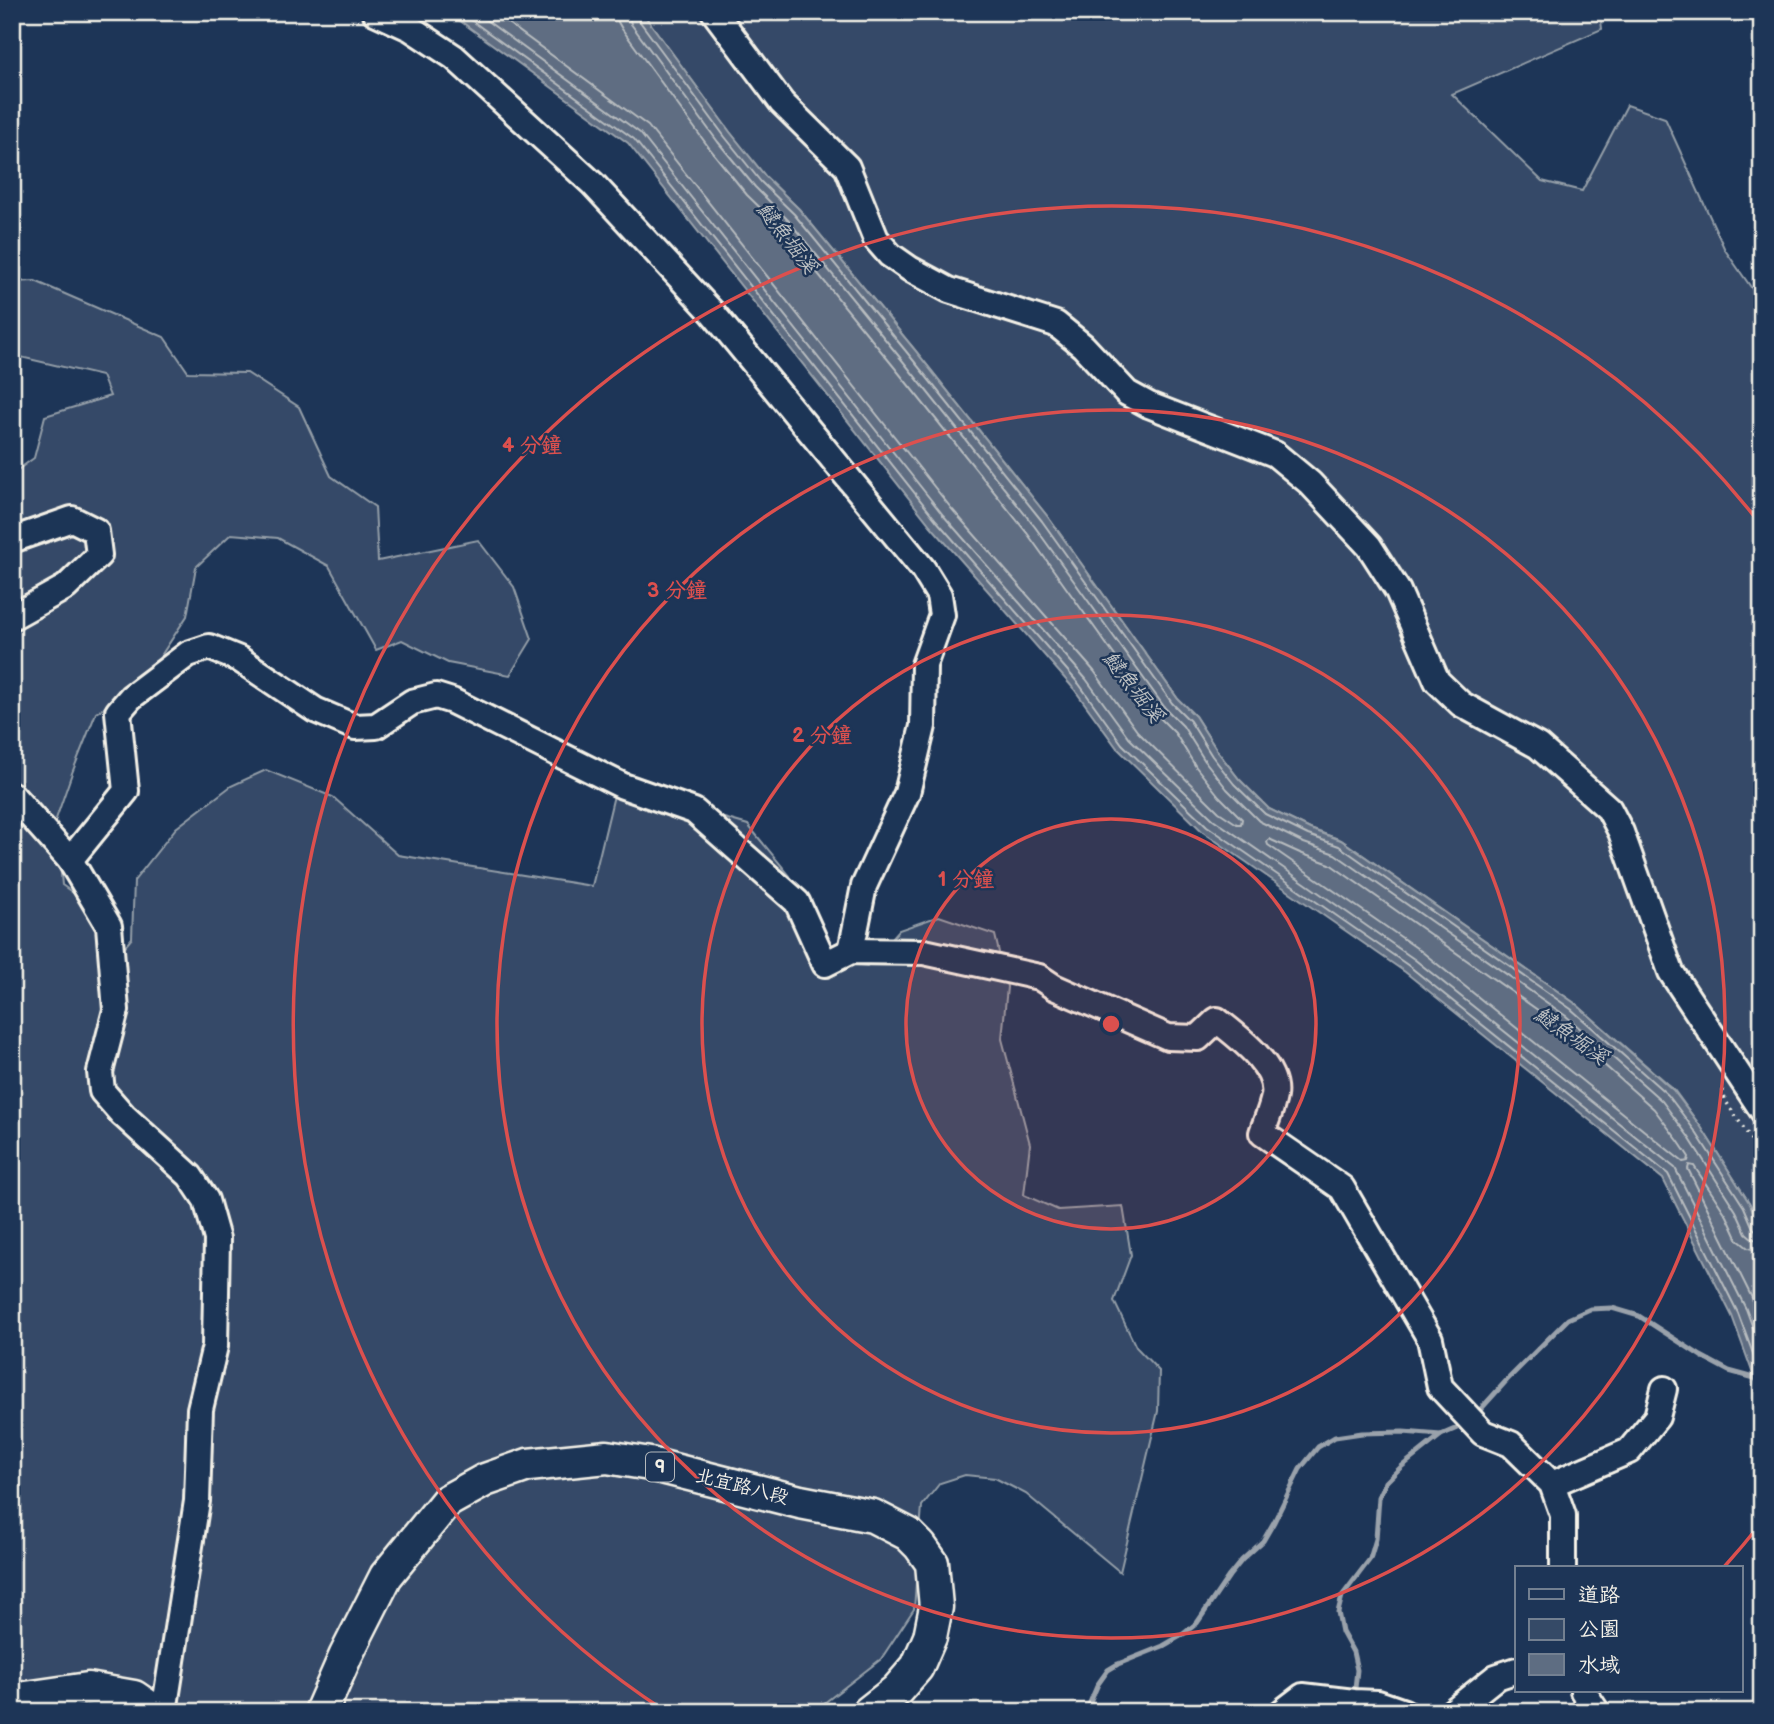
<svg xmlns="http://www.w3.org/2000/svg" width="1774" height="1724" viewBox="0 0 1774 1724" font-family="'Balsamiq Sans','LXGW WenKai TC',sans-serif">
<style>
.green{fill:#354a67;stroke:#949ea8;stroke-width:2}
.water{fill:#5e6d82;stroke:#9aa2ab;stroke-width:2}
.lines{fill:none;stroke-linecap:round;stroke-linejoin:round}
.shore{stroke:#b8bcbf;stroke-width:2}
.stream{stroke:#9aa2ab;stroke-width:5}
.minor-casing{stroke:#f4f1e8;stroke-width:30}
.major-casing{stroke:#f4f1e8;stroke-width:37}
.path{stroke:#f4f1e8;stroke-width:3.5;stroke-dasharray:2 5;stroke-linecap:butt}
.minor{stroke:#1d3557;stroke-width:24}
.major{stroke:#1d3557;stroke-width:32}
.ring{fill:none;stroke:#dc504e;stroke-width:3.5}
.labels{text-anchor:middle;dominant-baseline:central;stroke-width:5;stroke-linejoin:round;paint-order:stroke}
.shield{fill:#1d3557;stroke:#b4b9bc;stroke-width:2}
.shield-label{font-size:18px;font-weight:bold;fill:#f4f1e8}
.street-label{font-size:19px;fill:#f4f1e8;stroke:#1d3557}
.water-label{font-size:21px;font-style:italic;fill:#c0c3c4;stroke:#1d3557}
.centre{fill:#dc504e;stroke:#1d3557;stroke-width:3.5}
.ring-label{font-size:21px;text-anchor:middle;font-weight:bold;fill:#dc504e;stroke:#1d3557;stroke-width:5;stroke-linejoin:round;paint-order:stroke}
</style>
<rect width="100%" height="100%" fill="#1d3557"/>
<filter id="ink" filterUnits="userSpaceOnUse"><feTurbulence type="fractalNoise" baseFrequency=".0143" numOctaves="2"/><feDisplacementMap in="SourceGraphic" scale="14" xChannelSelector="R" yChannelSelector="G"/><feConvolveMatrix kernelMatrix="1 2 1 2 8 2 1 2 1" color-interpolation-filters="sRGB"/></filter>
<g filter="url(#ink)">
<g class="green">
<polygon points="642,12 1600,12 1602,29 1452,94 1542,181 1582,191 1627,105 1665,118 1725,250 1762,303 1762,1232 1750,1204 1701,1127 1674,1090 1576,1004 1341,840 1310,829 1269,809 1239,779 1218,752 1195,716 1178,699 1048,517 915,350 799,209 766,177 730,132"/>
<polygon points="35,281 164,337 188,372 247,373 299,407 331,476 375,507 378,561 478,540 514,587 532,639 510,675 448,663 402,640 376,650 329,566 278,538 231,534 196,567 187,616 143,683 96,713 72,773 56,819 62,885 97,910 105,970 132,938 134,881 176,828 231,786 266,770 333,797 398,855 592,886 616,787 748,825 790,876 806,924 827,962 867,966 899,930 939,916 995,935 1007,987 1002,1039 1030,1144 1024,1195 1058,1210 1123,1206 1131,1255 1114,1301 1136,1347 1159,1371 1158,1411 1120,1572 1026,1494 995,1478 965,1475 940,1483 922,1506 914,1609 881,1659 823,1704 816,1712 12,1712 12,474 34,458 45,416 110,396 102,376 12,355 12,282"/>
</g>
<polygon class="water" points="448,12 642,12 730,132 766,177 799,209 915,350 1048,517 1178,699 1195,716 1218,752 1239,779 1269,809 1310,829 1341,840 1576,1004 1673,1090 1701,1127 1750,1204 1762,1232 1762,1399 1732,1316 1663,1179 1405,972 1203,832 1117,748 1074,689 930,525 628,143"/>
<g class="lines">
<g class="shore">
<polyline points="460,12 634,139 936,520 1079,684 1122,744 1207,826 1409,966 1668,1174 1738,1313 1762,1378"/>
<polyline points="475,12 640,133 943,515 1086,679 1129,738 1213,819 1414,959 1675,1168 1746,1309 1762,1352"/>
<polyline points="493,12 648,126 951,508 1094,671 1137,731 1219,812 1237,824 1241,824 1242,819 1219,796 1196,767 1175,733 1157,715 1027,533 894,367 780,227 747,195 710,149 622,29 618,22 617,12"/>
<polyline points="628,12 631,24 718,142 755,187 788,220 902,360 1035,527 1165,708 1183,726 1205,761 1227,789 1259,821 1304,843 1335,854 1566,1016 1662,1101 1688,1136 1736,1211 1746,1233 1753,1239 1762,1240"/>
<polyline points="637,12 638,19 725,137 761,182 794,214 909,355 1042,521 1172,703 1190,721 1212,756 1234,784 1265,814 1308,835 1339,846 1571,1009 1668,1095 1695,1131 1744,1207 1753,1228 1757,1231 1762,1231"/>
<polygon points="1269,839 1300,853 1330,864 1559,1025 1654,1109 1679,1142 1689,1157 1688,1161 1683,1162 1421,951 1268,845 1267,842"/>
<polyline points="1762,1251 1748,1248 1738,1240 1727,1216 1694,1166 1689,1165 1688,1169 1755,1304 1762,1321"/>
</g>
<g class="stream">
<polyline points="1480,1410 1507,1380 1568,1319 1590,1309 1612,1308 1639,1316 1701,1356 1729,1371 1762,1380"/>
<polyline points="1355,1688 1357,1670 1353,1652 1342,1632 1338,1612 1342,1596 1370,1559 1376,1539 1379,1497 1386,1482 1401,1467 1441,1435"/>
<polyline points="1086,1712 1098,1684 1108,1670 1118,1664 1163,1646 1182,1635 1197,1623 1229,1576 1242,1560 1263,1541 1274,1522 1300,1469 1318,1447 1335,1437 1362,1433 1403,1432 1441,1435 1464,1425"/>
<polyline points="1297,1712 1324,1711 1328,1709"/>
</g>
<defs>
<g id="minor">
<polyline points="375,12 410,28 454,57 593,184 712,312 923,569 939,595 942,615 924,665 923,726 907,793 864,886 851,951"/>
<polyline points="714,12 782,103 847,167 876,239 890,255 910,269 949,290 1056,324 1083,346 1127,393 1149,405 1275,454 1310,483 1369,546 1398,591 1437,681 1461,704 1538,746 1609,809 1621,832 1671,972 1762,1110"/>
<polyline points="12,540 72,519 96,531 99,555 66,587 12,617"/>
<polyline points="12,795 70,860 109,926 116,1010 100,1072 102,1091 123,1115 190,1176 206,1200 217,1239 215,1346 200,1409 197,1501 164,1712"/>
<path d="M70,860L126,791L118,712L131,697L188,654L209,647L239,659L315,710L355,727L376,726L412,702L436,696L452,701L623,786L694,811L797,902L825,964L851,951L924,952L1039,977L1054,987L1168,1037L1198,1038L1217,1020C1237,1036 1279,1066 1274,1096C1272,1108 1266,1121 1262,1133L1342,1188L1430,1339L1440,1387L1483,1433L1511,1444L1552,1484L1563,1515V1568"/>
<polyline points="1552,1484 1629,1451 1657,1417 1664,1389"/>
<polyline points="1583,1691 1597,1712"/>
<polyline points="1282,1712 1303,1696 1354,1702 1378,1703 1404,1712"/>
<polyline points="1452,1712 1496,1677 1517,1670"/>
</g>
<g id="major">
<polyline points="12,1700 88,1689 134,1697 156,1712"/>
<polyline points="321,1712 346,1655 386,1576 447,1501 485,1480 528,1465 607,1457 650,1464 800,1502 873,1516 908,1534 920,1546 932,1563 936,1607 930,1637 917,1667 897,1690 869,1712"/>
</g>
</defs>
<use href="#minor" class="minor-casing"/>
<use href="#major" class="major-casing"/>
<polyline class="path" points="1723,1090 1725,1100 1762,1156"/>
<use href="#minor" class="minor"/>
<use href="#major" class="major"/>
</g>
</g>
<circle cx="1111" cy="1024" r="205" fill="#dc504e" fill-opacity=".12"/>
<g class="ring">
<circle cx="1111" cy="1024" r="205"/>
<circle cx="1111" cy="1024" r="409"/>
<circle cx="1111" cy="1024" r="614"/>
<path d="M1761 1523A819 819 0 0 1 1724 1567M665 1711A819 819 0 1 1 1761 525"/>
</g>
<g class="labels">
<rect class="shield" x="646" y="1452.5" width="28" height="29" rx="5"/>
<g class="shield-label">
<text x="660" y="1467">9</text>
</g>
<g class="street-label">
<text transform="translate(742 1487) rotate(14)">北宜路八段</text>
</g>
<g class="water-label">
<text transform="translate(787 238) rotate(52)">𩻸魚堀溪</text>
<text transform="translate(1133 687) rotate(52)">𩻸魚堀溪</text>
<text transform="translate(1571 1036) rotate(35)">𩻸魚堀溪</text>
</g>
</g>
<circle cx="1111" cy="1024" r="10" class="centre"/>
<g class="ring-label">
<text x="532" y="452">4 分鐘</text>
<text x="677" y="597">3 分鐘</text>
<text x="822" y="742">2 分鐘</text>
<text x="966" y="886">1 分鐘</text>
</g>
<rect width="1774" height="1724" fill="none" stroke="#1d3557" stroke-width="42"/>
<rect x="21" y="21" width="1732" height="1682" fill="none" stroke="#f4f1e8" stroke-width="2.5" filter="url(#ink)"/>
<rect x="1515" y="1566" width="228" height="126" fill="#1d3557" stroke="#738091" stroke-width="2"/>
<rect x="1529" y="1589" width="35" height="10" fill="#1d3557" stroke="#738091" stroke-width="2"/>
<text x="1578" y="1602" font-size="21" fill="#f4f1e8">道路</text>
<rect x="1529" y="1619" width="35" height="21" fill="#354a67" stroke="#738091" stroke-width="2"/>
<text x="1578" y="1636" font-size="21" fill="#f4f1e8">公園</text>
<rect x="1529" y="1654" width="35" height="21" fill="#5e6d82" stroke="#738091" stroke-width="2"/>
<text x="1578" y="1672" font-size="21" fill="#f4f1e8">水域</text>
</svg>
